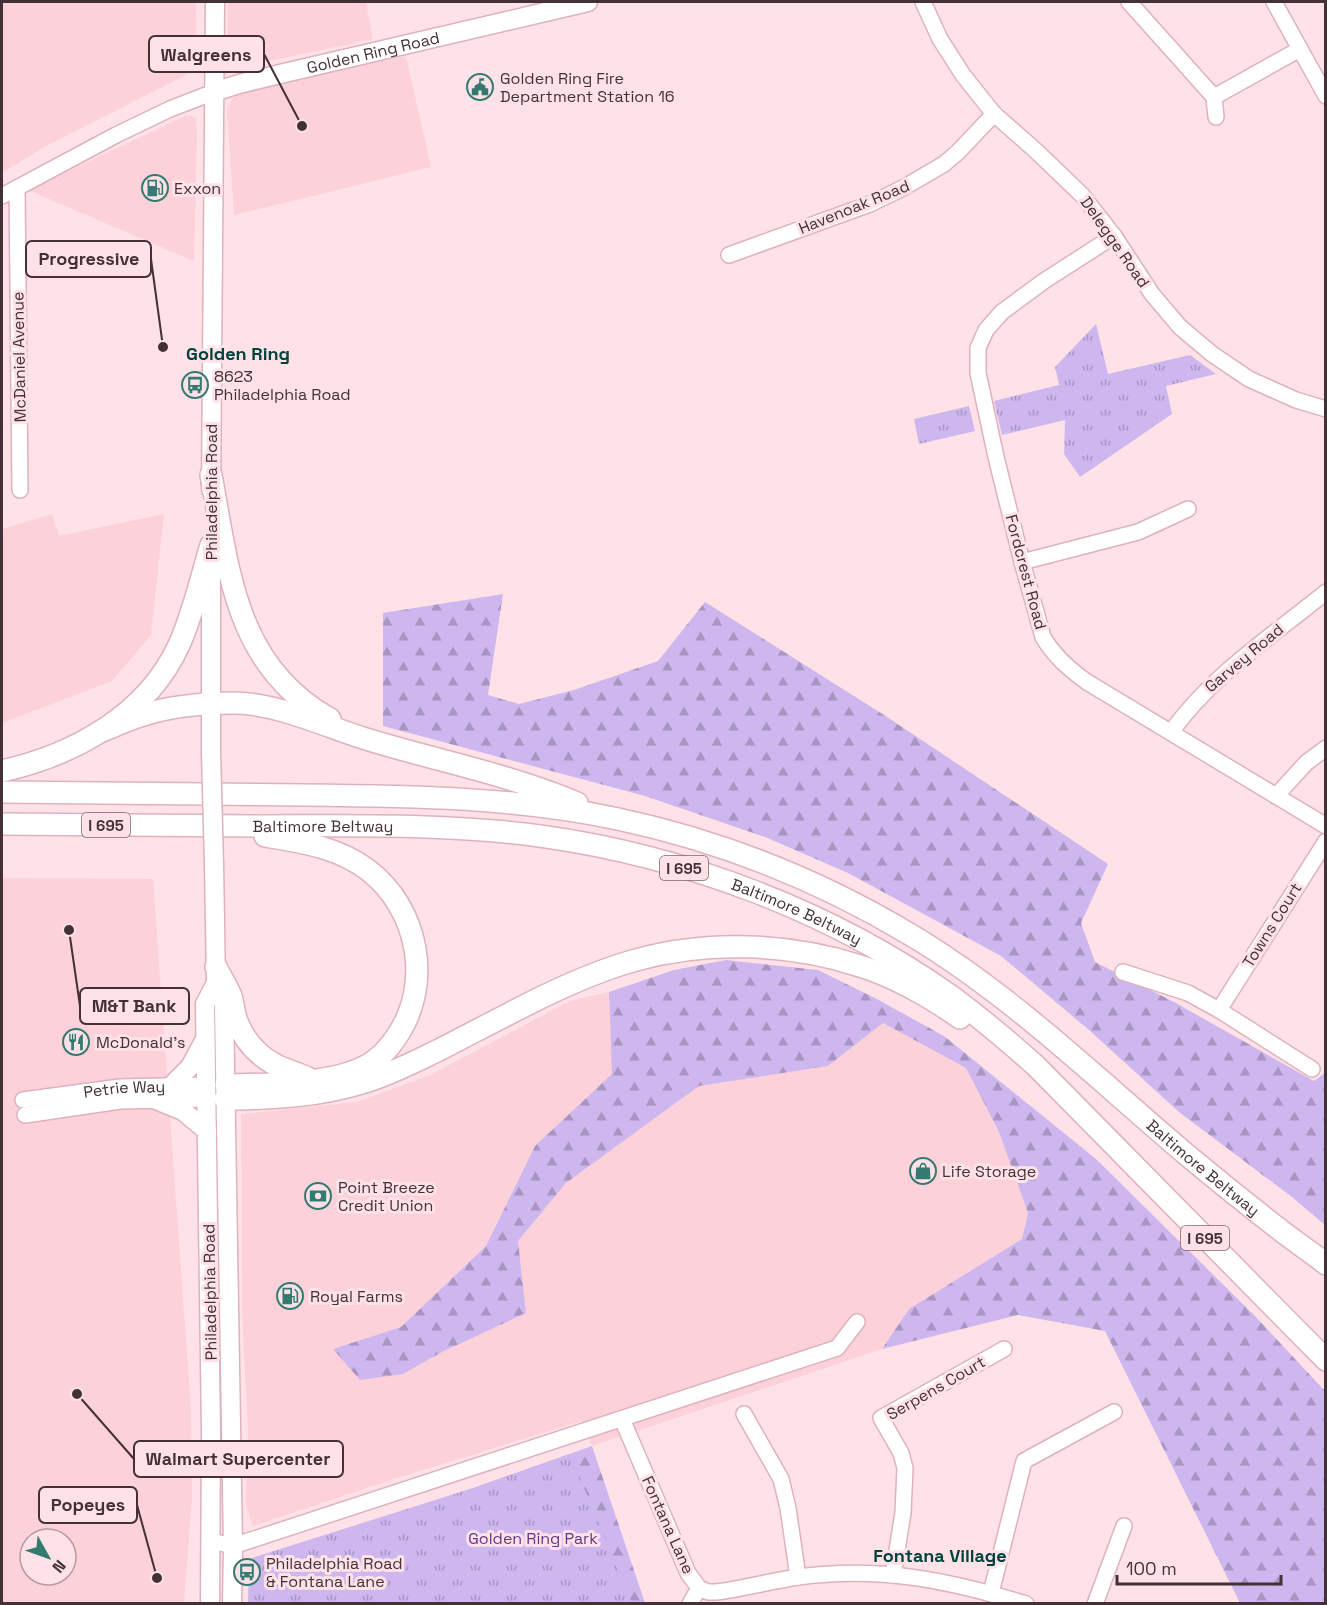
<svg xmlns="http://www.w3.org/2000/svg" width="1327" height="1605" viewBox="0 0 1327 1605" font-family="'Space Grotesk',sans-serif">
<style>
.built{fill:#fcd1da;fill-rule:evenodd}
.forest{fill:url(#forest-firs)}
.park{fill:url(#park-tufts)}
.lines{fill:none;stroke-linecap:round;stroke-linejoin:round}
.minor-casing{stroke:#deb2bd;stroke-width:18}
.major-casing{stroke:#deb2bd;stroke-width:21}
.highway-casing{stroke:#deb2bd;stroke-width:24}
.minor{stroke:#fff;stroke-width:15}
.major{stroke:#fff;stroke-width:18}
.highway{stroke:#fff;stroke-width:21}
.major-bridge-casing{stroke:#deb2bd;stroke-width:21;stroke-linecap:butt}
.major-bridge{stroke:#fff;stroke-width:18}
.labels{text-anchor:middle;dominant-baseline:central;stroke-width:6;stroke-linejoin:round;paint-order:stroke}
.shield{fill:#fee2e8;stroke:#7b666b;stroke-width:1.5}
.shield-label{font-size:15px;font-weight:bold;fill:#433135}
.street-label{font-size:16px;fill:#433135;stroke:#fee2e8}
.poi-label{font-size:16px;fill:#433135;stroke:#fee2e8;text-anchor:start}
.park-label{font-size:16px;fill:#5d3987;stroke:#fee2e8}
.neighbourhood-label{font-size:18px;font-weight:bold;fill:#01423a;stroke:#fee2e8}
.leader{fill:none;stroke:#433135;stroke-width:2}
.callout-dot{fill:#433135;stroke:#fee2e8;stroke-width:2}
.callout{fill:#fee2e8;stroke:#433135;stroke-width:2}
.callout-label{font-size:18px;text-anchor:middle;font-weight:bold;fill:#433135}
</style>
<defs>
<pattern id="forest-firs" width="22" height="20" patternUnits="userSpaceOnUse" patternTransform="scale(1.5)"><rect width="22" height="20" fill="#cdb7ee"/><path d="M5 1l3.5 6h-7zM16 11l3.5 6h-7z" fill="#a895c2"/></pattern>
<pattern id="park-tufts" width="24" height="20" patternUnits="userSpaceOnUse" patternTransform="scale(1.5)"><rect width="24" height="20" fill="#cdb7ee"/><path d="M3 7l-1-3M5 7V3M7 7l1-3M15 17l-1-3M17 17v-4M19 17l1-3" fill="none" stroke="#a895c2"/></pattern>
</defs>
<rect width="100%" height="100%" fill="#fee2e8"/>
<g class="built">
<polygon points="2,2 196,2 197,67 184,76 46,146 2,173"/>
<polygon points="228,2 366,2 373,39 227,70"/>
<polygon points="406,56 431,167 234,215 227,110 233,98 240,91"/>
<polygon points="187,115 196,118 197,136 194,261 28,190"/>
<polygon points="52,514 59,536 164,514 151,635 112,681 2,723 2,529"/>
<path d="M2,878L153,879L191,1409L192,1498L184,1603L2,1604ZM30,1539H66V1575H30Z"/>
<polygon points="609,992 613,1074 535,1146 486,1246 401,1327 333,1349 403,1374 442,1352 526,1313 518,1241 566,1183 699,1086 828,1066 883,1023 966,1068 999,1132 1028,1213 1022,1239 909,1309 882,1349 592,1446 582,1421 391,1480 253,1526 246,1505 248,1435 242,1309 241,1114 357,1102 430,1075 570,1001"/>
</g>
<g class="forest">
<polygon points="503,594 488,695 519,704 574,690 658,661 705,602 884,715 1108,864 1081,923 1095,962 1174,1002 1314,1081 1325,1073 1325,1225 1292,1197 1179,1112 1089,1030 1001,956 848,873 765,837 645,796 383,726 383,613"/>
<polygon points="726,960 818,970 875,998 944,1036 1096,1159 1253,1314 1325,1391 1325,1603 1240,1603 1105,1331 1018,1315 882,1349 909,1309 1022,1239 1028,1213 999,1132 966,1068 883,1023 828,1066 699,1086 566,1183 518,1241 526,1313 442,1352 403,1374 360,1380 333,1349 401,1327 486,1246 535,1146 612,1074 609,992 674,970"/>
<polygon points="592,1446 645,1603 559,1603 476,1487"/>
</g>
<g class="park">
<polygon points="1096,324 1108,374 1190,355 1216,374 1166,386 1172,414 1080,477 1064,454 1065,420 1002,435 994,401 1059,385 1055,367"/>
<polygon points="969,406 975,431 919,444 914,419"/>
<polygon points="570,1454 632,1603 248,1603 249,1564 252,1558 476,1487"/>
</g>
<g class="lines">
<defs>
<g id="minor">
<polyline points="923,2 940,39 963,75 994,114 1034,149 1082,195 1114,236 1152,294 1180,327 1212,354 1249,379 1296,400 1326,409"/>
<polyline points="1129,2 1214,97 1216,117"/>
<polyline points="1274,2 1326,96"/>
<polyline points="1214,97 1300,49"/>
<polyline points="17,188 20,490"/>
<polyline points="2,196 116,135 170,109 214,92"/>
<path d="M1114,236L1044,281L1002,312L986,330L978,348V373L996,457L1022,562L1043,637C1054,656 1069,669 1087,682L1326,826"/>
<polyline points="729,255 870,204 903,188 944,164 958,152 994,114"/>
<polyline points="1022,562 1138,532 1188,509"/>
<path d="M1171,732C1213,674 1271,637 1326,592"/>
<polyline points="1276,796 1306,763 1326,748"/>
<polyline points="1123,972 1188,993 1219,1010 1312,1069"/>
<polyline points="1219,1010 1326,841"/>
<path id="s1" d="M23,1100L120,1087L206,1085"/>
<polyline points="25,1115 120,1101 207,1099"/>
<polyline points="744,1414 781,1479 788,1508 798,1577"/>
<path d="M622,1419L688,1573L699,1588L708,1592H716C743,1589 770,1581 798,1577C879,1566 948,1580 1026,1604"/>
<polyline points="211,1541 233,1546 837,1348 857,1322"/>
<polyline points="893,1575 903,1513 905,1468 901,1453 881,1418 1004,1349"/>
<polyline points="991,1593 1024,1461 1114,1412"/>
<polyline points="690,1604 699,1588"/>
<polyline points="1095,1604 1124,1526"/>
</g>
<g id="major">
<path id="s2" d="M214,92L239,84L280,74L588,2"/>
<polyline points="211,489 215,2"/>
<polyline points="211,558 211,752"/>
<polyline points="214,864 216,983 224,1005 233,1546 232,1604"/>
<polyline points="171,1086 190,1067 204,1041"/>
<polyline points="156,1100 183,1111 207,1131"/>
<polyline points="210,1604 211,1433 205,1004 216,983"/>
</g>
<g id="highway">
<path d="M211,475C229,571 235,666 330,719"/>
<path d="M102,731C115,726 127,720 140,716C170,706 204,703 235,703C275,703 325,726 363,738C433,760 509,774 577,803"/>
<path d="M2,771C74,755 147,715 179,645C193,614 201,578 211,545"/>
<path id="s3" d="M2,792C102,793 203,794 303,795C409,796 515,797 618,819C721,841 821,881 911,935C1013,996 1097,1079 1187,1155C1217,1180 1248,1205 1279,1229C1294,1241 1311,1252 1326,1264"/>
<path id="s4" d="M2,824C86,825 170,826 254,826C349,826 446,823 540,836C685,856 831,911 951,996C981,1018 1009,1042 1036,1066L1326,1360"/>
<path d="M216,967C221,977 227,986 231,996C233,1003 234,1011 236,1019C243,1038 256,1054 274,1064C285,1070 297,1073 308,1078"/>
<path d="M226,1085C268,1084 331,1085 368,1065C380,1058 390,1047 397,1036C433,983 418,908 368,870C338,847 301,842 265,836"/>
<path d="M225,1099C274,1099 322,1096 368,1081C393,1073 416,1061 439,1050C472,1033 506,1015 540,998C571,983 603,969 636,960C707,940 790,943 860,966C893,976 932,998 960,1018"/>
</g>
</defs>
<use href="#minor" class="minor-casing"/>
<use href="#major" class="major-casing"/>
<use href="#highway" class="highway-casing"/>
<use href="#minor" class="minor"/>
<use href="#major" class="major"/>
<use href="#highway" class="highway"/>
<defs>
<polyline id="major-bridge" points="211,752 214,864"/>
</defs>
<use href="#major-bridge" class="major-bridge-casing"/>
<use href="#major-bridge" class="major-bridge"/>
</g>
<defs>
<symbol id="civic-ring" viewBox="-11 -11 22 22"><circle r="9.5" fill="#fee2e8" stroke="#347a70" stroke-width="1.5"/><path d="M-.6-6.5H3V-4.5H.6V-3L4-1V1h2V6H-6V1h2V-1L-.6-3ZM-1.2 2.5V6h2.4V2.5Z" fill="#347a70"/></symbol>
<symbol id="fuel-ring" viewBox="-11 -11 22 22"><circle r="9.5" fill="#fee2e8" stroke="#347a70" stroke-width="1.5"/><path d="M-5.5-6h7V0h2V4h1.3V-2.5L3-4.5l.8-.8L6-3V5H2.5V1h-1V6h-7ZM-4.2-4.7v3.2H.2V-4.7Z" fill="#347a70"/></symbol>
<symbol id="bus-ring" viewBox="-11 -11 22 22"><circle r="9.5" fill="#fee2e8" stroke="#347a70" stroke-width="1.5"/><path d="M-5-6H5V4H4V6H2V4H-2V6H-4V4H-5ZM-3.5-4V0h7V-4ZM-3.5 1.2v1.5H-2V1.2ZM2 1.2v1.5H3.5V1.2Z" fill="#347a70"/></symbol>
<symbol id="restaurant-ring" viewBox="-11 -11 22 22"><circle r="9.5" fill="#fee2e8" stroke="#347a70" stroke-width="1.5"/><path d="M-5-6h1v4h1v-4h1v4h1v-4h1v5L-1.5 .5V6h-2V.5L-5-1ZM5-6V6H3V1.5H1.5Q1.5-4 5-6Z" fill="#347a70"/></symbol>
<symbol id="shop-ring" viewBox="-11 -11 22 22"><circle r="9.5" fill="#fee2e8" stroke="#347a70" stroke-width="1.5"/><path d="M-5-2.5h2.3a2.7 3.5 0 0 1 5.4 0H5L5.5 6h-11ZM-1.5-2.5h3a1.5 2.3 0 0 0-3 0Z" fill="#347a70"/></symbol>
<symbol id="bank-ring" viewBox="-11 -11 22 22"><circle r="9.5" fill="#fee2e8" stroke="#347a70" stroke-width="1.5"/><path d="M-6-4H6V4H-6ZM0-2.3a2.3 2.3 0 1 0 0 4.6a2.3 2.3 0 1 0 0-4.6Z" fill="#347a70"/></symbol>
</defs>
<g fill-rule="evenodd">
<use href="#civic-ring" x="465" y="72" width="30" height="30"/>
<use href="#fuel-ring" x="140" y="173" width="30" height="30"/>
<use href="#bus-ring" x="180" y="370" width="30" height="30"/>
<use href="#restaurant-ring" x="61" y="1027" width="30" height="30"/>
<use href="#shop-ring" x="908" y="1156" width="30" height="30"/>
<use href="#bank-ring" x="303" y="1181" width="30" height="30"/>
<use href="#fuel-ring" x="275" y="1281" width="30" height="30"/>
<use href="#bus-ring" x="232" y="1557" width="30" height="30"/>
</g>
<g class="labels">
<g class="shield">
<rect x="82" y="813" width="48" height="24" rx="4.5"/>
<rect x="660" y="856" width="48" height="24" rx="4.5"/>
<rect x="1181" y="1226" width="48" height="24" rx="4.5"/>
</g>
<g class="shield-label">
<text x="106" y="825">I 695</text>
<text x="684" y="868">I 695</text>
<text x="1205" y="1238">I 695</text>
</g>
<g class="street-label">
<text stroke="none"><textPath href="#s2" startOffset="164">Golden Ring Road</textPath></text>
<text transform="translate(854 207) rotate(-22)">Havenoak Road</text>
<text transform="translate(1115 242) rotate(55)">Delegge Road</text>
<text transform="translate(19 357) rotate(-91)">McDaniel Avenue</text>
<text transform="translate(211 492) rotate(-90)">Philadelphia Road</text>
<text transform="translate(1026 572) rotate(75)">Fordcrest Road</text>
<text transform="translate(1244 658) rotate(-40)">Garvey Road</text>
<text stroke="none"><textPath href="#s4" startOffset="321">Baltimore Beltway</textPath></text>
<text stroke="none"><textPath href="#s4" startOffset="807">Baltimore Beltway</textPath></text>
<text transform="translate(1272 925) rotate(-58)">Towns Court</text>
<text stroke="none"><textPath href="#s1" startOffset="102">Petrie Way</textPath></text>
<text stroke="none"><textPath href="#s3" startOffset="1308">Baltimore Beltway</textPath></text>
<text transform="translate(210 1292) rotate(-91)">Philadelphia Road</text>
<text transform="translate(936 1388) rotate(-30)">Serpens Court</text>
<text transform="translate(668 1525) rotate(66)">Fontana Lane</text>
</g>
<g class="poi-label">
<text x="500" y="78">Golden Ring Fire<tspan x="500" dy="18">Department Station 16</tspan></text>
<text x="174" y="188">Exxon</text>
<text x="214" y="376">8623<tspan x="214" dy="18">Philadelphia Road</tspan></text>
<text x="96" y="1042">McDonald's</text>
<text x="942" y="1171">Life Storage</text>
<text x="338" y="1187">Point Breeze<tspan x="338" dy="18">Credit Union</tspan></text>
<text x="310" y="1296">Royal Farms</text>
<text x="266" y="1563">Philadelphia Road<tspan x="266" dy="18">&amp; Fontana Lane</tspan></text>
</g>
<g class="park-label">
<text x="533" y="1538">Golden Ring Park</text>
</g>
<g class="neighbourhood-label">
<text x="238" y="353">Golden Ring</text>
<text x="940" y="1555">Fontana Village</text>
</g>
</g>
<path class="leader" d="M302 126L264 54M163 347L151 259M69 930L80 1006M77 1394L134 1459M157 1578L137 1505"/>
<g class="callout-dot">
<circle cx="302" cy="126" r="6"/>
<circle cx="163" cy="347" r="6"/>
<circle cx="69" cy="930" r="6"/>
<circle cx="77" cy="1394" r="6"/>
<circle cx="157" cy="1578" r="6"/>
</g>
<g class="callout">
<rect x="149" y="36" width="115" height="36" rx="6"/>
<rect x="26" y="241" width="125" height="36" rx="6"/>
<rect x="80" y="988" width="109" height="36" rx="6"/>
<rect x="134" y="1441" width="209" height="36" rx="6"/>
<rect x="39" y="1487" width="98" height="36" rx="6"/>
</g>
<g class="callout-label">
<text x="206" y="61">Walgreens</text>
<text x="89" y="265">Progressive</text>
<text x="134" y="1012">M&amp;T Bank</text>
<text x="238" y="1465">Walmart Supercenter</text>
<text x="88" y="1511">Popeyes</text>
</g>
<rect width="1327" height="1605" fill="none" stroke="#433135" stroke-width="6"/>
<g transform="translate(48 1557) rotate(130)"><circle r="28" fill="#fee2e8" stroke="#b39ba0" stroke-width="1.5"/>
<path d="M0-4.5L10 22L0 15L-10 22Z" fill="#347a70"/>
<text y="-9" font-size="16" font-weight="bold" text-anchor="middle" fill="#433135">N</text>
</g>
<path d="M1117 1575v9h164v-9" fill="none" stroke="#433135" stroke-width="3"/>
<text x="1126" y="1575" font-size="18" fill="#433135" stroke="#fee2e8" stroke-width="4.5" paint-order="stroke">100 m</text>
</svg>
